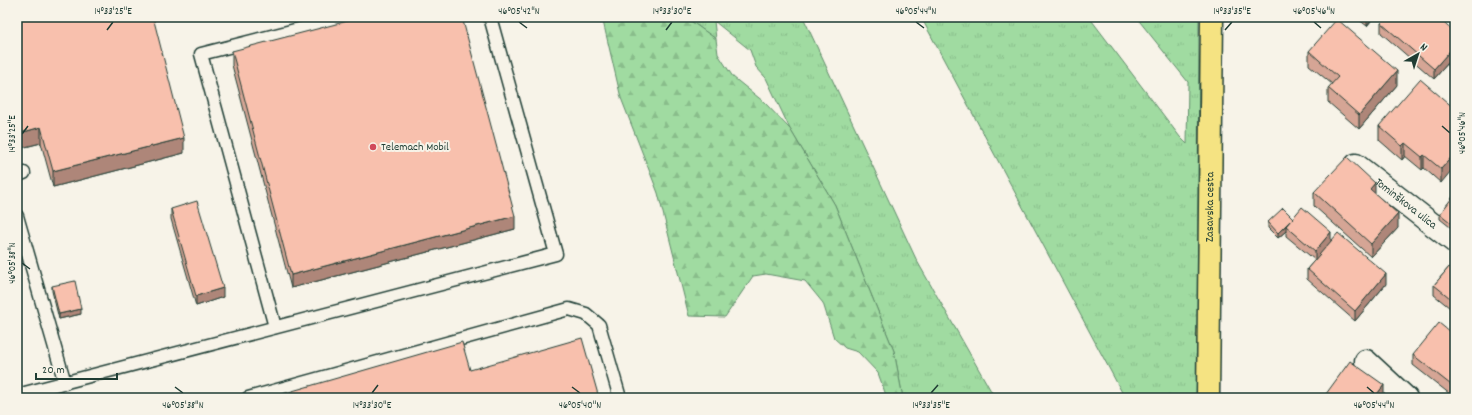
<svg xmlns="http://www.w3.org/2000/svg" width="1472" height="415" viewBox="0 0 1472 415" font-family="Dekko,sans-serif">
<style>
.grass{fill:url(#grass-tufts);stroke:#608c6a}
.forest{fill:url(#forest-firs);stroke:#608c6a}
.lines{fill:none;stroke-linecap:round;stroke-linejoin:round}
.service-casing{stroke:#1f3d34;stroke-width:15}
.minor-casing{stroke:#1f3d34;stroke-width:25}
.primary-casing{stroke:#1f3d34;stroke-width:25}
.service{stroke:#f7f3e8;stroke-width:12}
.minor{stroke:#f7f3e8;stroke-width:22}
.primary{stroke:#f5e382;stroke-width:22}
.wall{fill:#d5a595;stroke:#1f3d34}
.shaded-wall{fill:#ae8679;stroke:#1f3d34}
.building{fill:#f8c0ad;stroke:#1f3d34}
.ticks{fill:none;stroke:#1f3d34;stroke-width:1.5}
.poi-dot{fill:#d1495b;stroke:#f7f3e8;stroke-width:1.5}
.labels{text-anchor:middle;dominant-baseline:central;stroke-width:4;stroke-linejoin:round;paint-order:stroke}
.poi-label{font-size:12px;fill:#1f3d34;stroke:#f7f3e8;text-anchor:start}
.street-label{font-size:12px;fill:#1f3d34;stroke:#f7f3e8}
.neatline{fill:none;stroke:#1f3d34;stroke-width:1.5}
.ticks-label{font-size:10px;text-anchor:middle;fill:#1f3d34}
</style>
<defs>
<pattern id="grass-tufts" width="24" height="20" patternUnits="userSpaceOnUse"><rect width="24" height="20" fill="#a0dba1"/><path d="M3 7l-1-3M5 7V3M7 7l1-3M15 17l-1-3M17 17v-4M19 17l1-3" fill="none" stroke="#89bd8b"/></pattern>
<pattern id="forest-firs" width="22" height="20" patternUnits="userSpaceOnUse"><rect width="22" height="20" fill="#a0dba1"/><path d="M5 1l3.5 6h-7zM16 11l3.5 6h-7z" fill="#89bd8b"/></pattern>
</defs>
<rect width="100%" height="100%" fill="#f7f3e8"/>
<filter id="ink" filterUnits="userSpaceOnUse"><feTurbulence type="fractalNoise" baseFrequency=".025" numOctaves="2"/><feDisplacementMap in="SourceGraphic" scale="8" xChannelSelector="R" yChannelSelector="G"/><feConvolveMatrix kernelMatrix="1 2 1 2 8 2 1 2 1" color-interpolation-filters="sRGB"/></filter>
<g filter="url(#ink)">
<g class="grass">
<polygon points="685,17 803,17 917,261 995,398 903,398 894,351 835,205 790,129 766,78 756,67 750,50 714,21 716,39"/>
<polygon points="921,17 1089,17 1180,137 1187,144 1188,82 1136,17 1199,17 1197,398 1125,398"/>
</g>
<polygon class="forest" points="602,17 685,17 716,39 718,54 733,77 764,102 790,129 835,205 894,351 903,398 887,398 878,373 858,352 845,348 834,338 823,303 805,281 766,274 753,276 725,317 689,316 658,193 621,98"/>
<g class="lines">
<defs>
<g id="service">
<polyline points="17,175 24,173"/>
<polyline points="17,216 65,383"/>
<polyline points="275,327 201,54 346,17"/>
<polyline points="17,395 556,254 490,17"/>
<polyline points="248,398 569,309 586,314 599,325 620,398"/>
</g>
<g id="minor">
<polyline points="1449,17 1455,23"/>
<path id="s1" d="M1356,165L1455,242"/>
<polyline points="1366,361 1406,398"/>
</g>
<g id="primary">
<path id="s2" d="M1208,398L1212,17"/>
</g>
</defs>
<use href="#service" class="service-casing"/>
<use href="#minor" class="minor-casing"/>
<use href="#primary" class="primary-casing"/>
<use href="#service" class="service"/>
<use href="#minor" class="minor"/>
<use href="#primary" class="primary"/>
</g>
<g class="wall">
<polygon points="17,17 184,153 53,187 41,143 17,149"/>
<polygon points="1358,17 1374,17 1367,26 1358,19"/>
<polygon points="1381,23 1455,33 1455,55 1434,79 1381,33"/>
<polygon points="232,51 515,229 291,288 232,65"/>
<polygon points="1309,51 1397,85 1359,129 1328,102 1328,88 1332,84 1309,65"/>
<polygon points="1455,109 1441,183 1424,168 1422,170 1405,156 1402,160 1379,140 1379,126"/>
<polygon points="1314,192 1375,194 1398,228 1371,257 1314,206"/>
<polygon points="1455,194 1455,231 1440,219 1440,214"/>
<polygon points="171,209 223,297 196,306 171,219"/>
<polygon points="1293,218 1331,241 1386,284 1355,321 1307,279 1307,269 1315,260 1286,236 1286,231 1278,238 1268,228 1268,222"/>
<polygon points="1455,260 1455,312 1434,295 1434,285"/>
<polygon points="52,286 81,314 59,319 52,291"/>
<polygon points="1455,336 1455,398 1413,365 1413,355"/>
</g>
<g class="shaded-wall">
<polygon points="1370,17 1374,17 1367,26 1367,21"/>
<polygon points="1455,45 1455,55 1434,79 1434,69"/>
<polygon points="1397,71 1397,85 1359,129 1359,115"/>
<polygon points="41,127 41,143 17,149 17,134"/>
<polygon points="184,138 184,153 53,187 53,171"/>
<polygon points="1405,143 1405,156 1402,160 1402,146"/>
<polygon points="1455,153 1455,166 1441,183 1441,169"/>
<polygon points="1424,155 1424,168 1422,170 1422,157"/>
<polygon points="1375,183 1375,196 1370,189"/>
<polygon points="1398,214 1398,228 1371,257 1371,244"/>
<polygon points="515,216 515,229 291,288 291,275"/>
<polygon points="1294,218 1286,226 1286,231 1278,238 1278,233"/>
<polygon points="1331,232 1331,242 1315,261 1315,251"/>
<polygon points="1386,274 1386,284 1355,321 1355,311"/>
<polygon points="223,288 223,297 196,306 196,296"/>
<polygon points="81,309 81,314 59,319 59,314"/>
<polygon points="1384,385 1384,395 1382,398 1374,398"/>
</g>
<g class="building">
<polygon points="17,17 153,17 184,138 53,171 41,127 17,134"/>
<polygon points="363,17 462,17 515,216 291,275 232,51"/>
<polygon points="1362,17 1370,17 1367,21"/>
<polygon points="1387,17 1437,17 1455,33 1455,45 1434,69 1381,23"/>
<polygon points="1337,19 1397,71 1359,115 1328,88 1338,77 1309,51"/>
<polygon points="1420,79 1455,109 1455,153 1441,169 1424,155 1422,157 1405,143 1402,146 1379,126"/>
<polygon points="1347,157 1375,183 1370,189 1398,214 1371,244 1314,192"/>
<polygon points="1455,194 1455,226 1440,214"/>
<polygon points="197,201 223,288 196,296 171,209"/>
<polygon points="1302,207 1331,232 1315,251 1286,226"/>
<polygon points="1283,208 1293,218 1278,233 1268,222"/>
<polygon points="1338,233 1386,274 1355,311 1307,269"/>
<polygon points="1455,260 1455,302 1434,285"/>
<polygon points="75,281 81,309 59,314 52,286"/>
<polygon points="1439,323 1455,336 1455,388 1413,355"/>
<polygon points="582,338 599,398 268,398 462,342 470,370"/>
<polygon points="1350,361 1384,385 1374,398 1323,398"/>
</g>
</g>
<path class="ticks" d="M519,22L527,28M916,22L924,28M1314,22L1321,28M107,30L113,22M666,30L672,22M1225,30L1232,22M1442,126L1450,133M22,134L28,126M22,263L30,269M175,387L183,393M572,387L580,393M1367,387L1374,393M372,393L378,385M931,393L938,385"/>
<circle class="poi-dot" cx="373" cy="147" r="4"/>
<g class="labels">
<g class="poi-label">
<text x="381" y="147">Telemach Mobil</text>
</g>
<g class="street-label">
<text stroke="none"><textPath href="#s1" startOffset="63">Tominškova ulica</textPath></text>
<text stroke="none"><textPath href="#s2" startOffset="191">Zasavska cesta</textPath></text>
</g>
</g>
<rect width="1472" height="415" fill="none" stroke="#f7f3e8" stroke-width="44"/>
<g transform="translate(1418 54) rotate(39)" stroke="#f7f3e8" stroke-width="3" paint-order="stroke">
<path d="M0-3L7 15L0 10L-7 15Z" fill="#1f3d34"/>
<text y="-6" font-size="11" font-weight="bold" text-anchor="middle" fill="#1f3d34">N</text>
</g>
<path d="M36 373v6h81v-6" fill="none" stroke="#1f3d34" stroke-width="2"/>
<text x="42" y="373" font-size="12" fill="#1f3d34" stroke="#f7f3e8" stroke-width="3" paint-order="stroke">20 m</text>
<rect x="22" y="22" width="1428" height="371" class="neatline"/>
<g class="ticks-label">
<text x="113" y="14">14°33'25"E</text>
<text x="519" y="14">46°05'42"N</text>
<text x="672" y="14">14°33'30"E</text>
<text x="916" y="14">46°05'44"N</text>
<text x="1232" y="14">14°33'35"E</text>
<text x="1314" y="14">46°05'46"N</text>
<text transform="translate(1461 133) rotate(-90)" y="4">46°05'46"N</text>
<text transform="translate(11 134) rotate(-90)" y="4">14°33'25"E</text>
<text transform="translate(11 263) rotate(-90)" y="4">46°05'38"N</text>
<text x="183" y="408">46°05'38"N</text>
<text x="372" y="408">14°33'30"E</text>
<text x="580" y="408">46°05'40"N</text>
<text x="931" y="408">14°33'35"E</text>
<text x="1374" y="408">46°05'44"N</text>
</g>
</svg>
